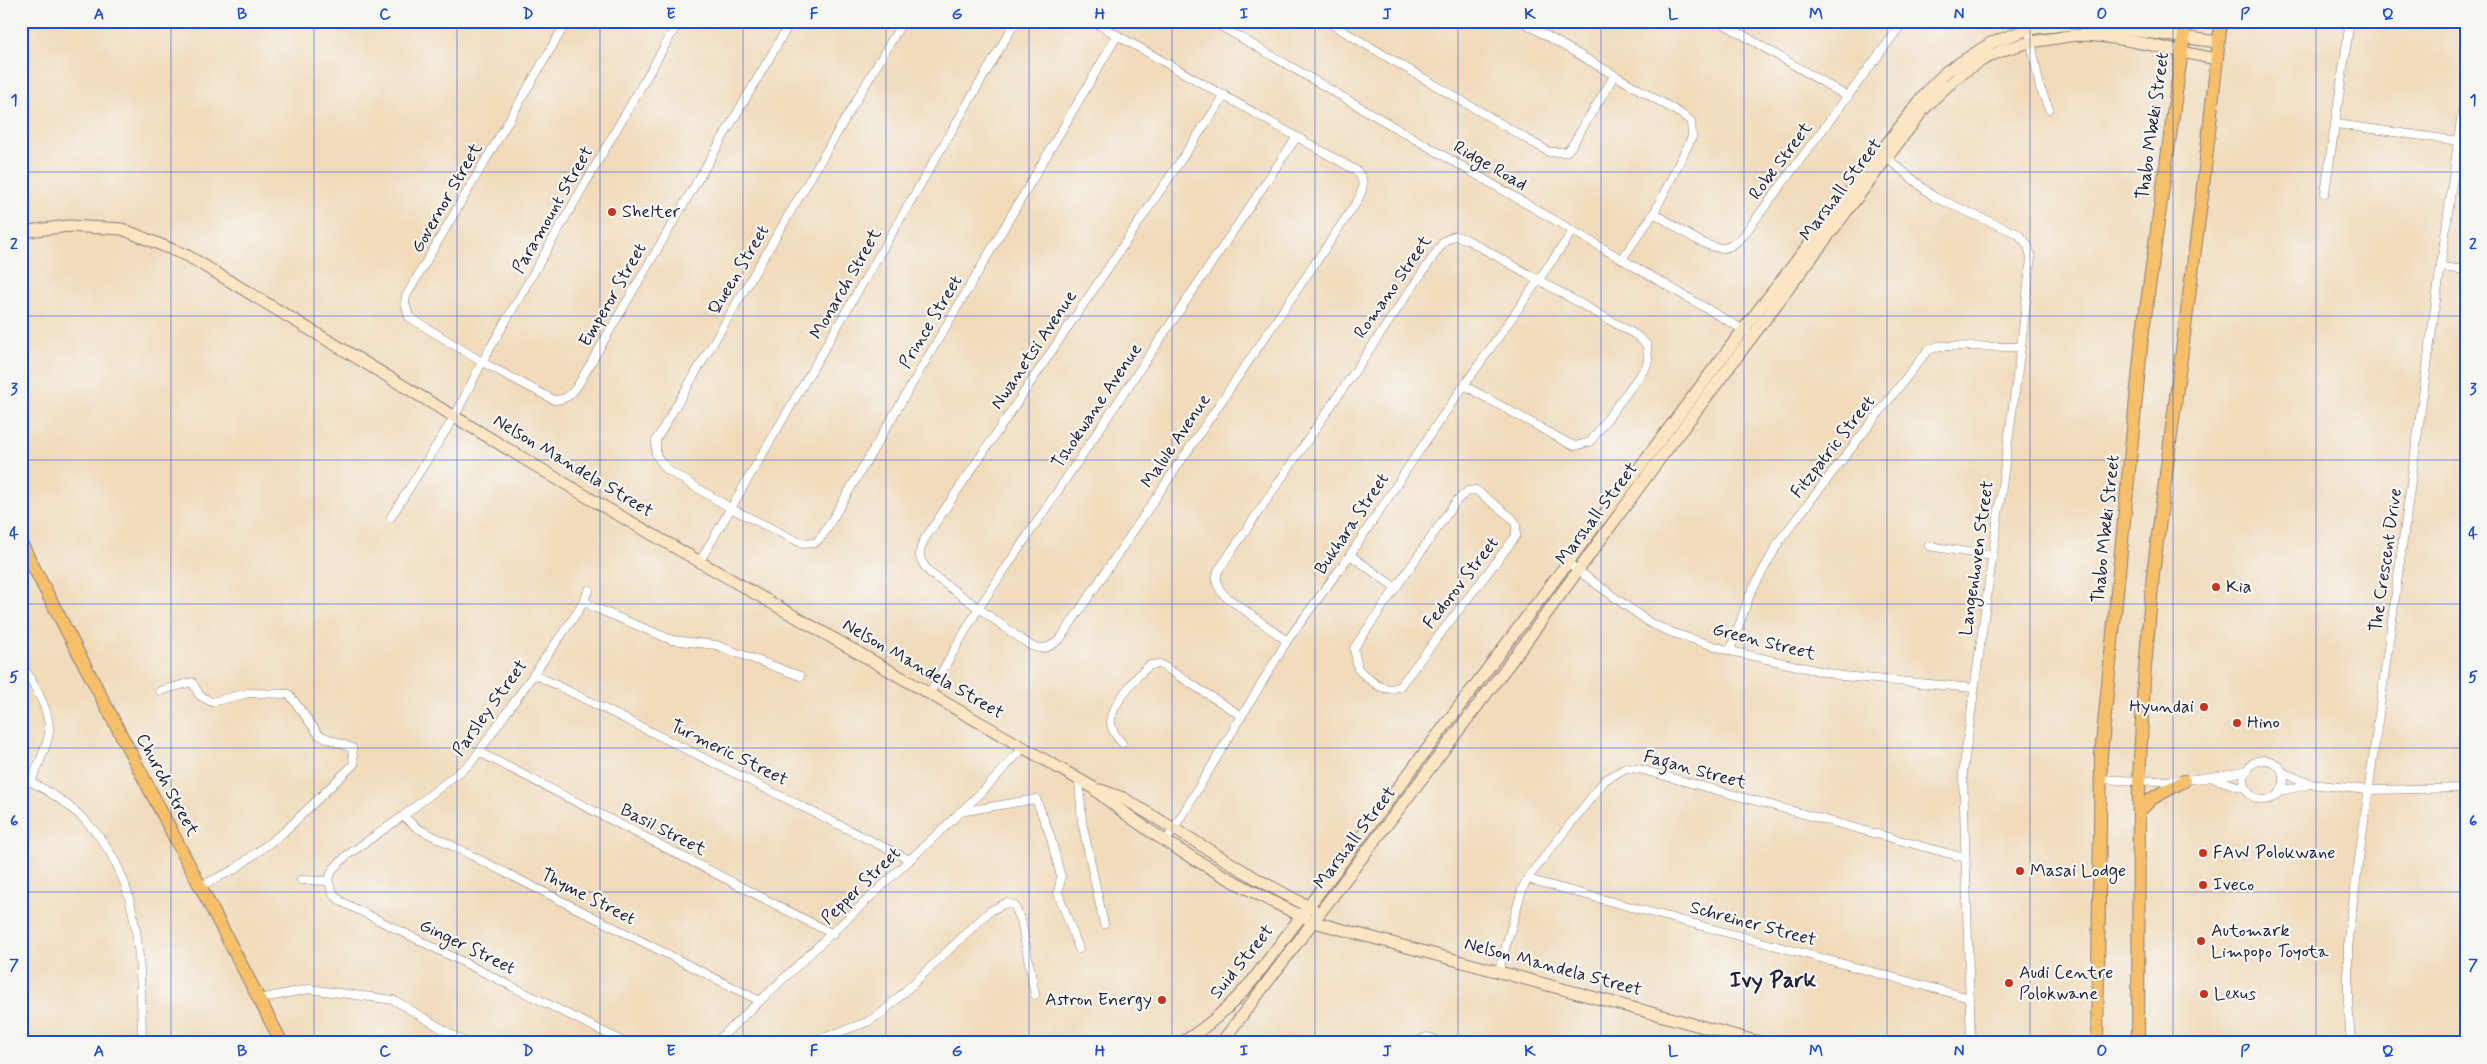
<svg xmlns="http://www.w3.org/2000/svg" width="2487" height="1064" viewBox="0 0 2487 1064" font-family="Mynerve,sans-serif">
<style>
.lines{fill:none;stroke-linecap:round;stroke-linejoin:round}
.street-casing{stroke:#8a7e7b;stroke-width:9}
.secondary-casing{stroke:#8a7e7b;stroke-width:13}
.primary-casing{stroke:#8a7e7b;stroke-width:14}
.street{stroke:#fff;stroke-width:8}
.secondary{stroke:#fbe6c4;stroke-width:11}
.primary{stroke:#f6c06b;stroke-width:12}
.grid{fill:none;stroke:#1d4ed8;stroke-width:1;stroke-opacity:0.55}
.poi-dot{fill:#c8321e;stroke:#f6f6f2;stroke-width:2}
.labels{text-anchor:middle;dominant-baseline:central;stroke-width:4.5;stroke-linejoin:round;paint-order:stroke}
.street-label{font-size:18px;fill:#22223b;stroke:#f6f6f2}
.poi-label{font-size:18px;fill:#22223b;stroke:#f6f6f2;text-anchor:start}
.district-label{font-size:22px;font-weight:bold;fill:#22223b;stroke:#f6f6f2}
.neatline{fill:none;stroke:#1d4ed8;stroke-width:2}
.grid-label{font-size:16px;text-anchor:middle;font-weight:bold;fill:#1d4ed8}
</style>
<rect width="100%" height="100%" fill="#f6f6f2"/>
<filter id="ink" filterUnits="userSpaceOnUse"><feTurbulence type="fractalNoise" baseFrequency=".02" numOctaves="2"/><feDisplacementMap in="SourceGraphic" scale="10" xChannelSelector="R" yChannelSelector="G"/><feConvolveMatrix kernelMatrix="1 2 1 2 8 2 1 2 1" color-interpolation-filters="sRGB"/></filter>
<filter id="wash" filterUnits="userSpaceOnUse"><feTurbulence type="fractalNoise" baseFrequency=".0096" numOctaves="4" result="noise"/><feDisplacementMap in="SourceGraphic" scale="20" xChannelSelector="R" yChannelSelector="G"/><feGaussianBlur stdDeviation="1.12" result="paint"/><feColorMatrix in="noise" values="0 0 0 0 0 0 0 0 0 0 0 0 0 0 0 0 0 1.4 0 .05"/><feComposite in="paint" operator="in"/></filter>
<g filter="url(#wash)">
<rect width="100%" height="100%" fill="#f1dbbb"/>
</g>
<g filter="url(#ink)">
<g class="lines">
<defs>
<g id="street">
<path d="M567,21L406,296L405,303L409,317L482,362L554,400C566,400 571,395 578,385L791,21"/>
<polyline points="903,21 656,440 656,455 666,469 732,509 803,544 815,543 823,535 1117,36"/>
<path d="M1092,21L1357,171C1366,182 1363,191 1356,203L1060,639C1050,647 1044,651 1031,646L930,573C919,560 917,555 924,540L1225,95"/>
<polyline points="1212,21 1747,332"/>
<polyline points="1326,21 1549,152 1566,152 1571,147 1614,76"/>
<polyline points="1521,21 1678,112 1691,121 1692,137 1654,213 1622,259"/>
<polyline points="1719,21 1848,97"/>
<polyline points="2027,21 2040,88 2049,109"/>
<polyline points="2336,124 2466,142"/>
<polyline points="1887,158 1934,197 2018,234 2028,245 2031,258 2021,347 1963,772 1971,1043"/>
<polyline points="2325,193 2350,21"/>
<path d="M1654,213C1670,222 1707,251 1724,248C1732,247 1738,241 1743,236L1904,21"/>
<polyline points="2441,267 2466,270"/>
<path d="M1476,490L1512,518L1516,524V536L1400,686C1383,695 1370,680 1358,669L1354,648L1457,500L1468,491Z"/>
<polyline points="391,517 455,416 482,362 679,21"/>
<polyline points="1929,546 1992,556"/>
<polyline points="1350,555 1396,588"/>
<polyline points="700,561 1016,21"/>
<polyline points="1569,564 1650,623 1673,633 1730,651 1842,676 1974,688"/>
<polyline points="589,590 579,610 471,763 403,816 346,856 333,869 328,881 334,895 342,902 626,1043"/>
<polyline points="585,601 593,607 672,640 716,645 800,676"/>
<path d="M1287,641L1225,596C1217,587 1215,582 1218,571L1444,241L1454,236L1466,239L1636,335L1647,345L1648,360L1646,367L1590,442L1575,446L1568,443L1465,386"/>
<polyline points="1730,651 1750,594 1780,540 1927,351 1938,346 2021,347"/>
<path d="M21,662C32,683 54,713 48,738C44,753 37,768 31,782"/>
<polyline points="534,674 910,860"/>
<polyline points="160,691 192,682 200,696 212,702 248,693 289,694 319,735 352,748 354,764 284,832 235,869 201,886"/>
<polyline points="929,694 978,609 1296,138"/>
<path d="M1122,743C1116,736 1110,729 1111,719C1112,705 1139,673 1150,665L1160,664L1240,715"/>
<polyline points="479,752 833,934"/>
<circle cx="2264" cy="780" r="20"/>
<polyline points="2282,772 2310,784 2369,790 2466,788"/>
<path d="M21,777C142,834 140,927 142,1043"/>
<polyline points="1079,779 1082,822 1104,924"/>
<path d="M2099,779C2151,782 2196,783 2248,770"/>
<polyline points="2215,779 2247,789"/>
<polyline points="2281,791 2310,784"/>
<polyline points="960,812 1036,799 1050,835 1061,877 1058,893 1079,949"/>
<polyline points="403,816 417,828 760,1001"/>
<polyline points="1167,840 1287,641 1350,555 1437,424 1573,231"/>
<polyline points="1527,879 1970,998"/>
<polyline points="301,880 328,881"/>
<polyline points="1499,970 1522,890 1527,879 1605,780 1626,768 1639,769 1965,858"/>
<polyline points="259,999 309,989 394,1000 466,1043"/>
<polyline points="715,1043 984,790 1024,747"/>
<polyline points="809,1043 867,1022 882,1013 990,911 1006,903 1014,905 1021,920 1035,995"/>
<polyline points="1412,1043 1427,1037 1446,1043"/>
<polyline points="2351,1043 2348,1002 2348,939 2466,83"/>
</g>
<g id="secondary">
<path d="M21,232L68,226L122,229L188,256L594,501L1092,787C1156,842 1238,886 1314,922L1763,1043"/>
<polyline points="1100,790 1123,798 1257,879 1313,909"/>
<path d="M1181,1043C1210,1026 1232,1005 1253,980L1743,330L1929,89L1947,71L1991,43L2029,29L2080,23L2218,42"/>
<path d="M1221,1043L1525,643L1653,468L1923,110C1962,69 1992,46 2050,39C2060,38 2070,35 2080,35C2125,36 2172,51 2216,59"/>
</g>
<g id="primary">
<polyline points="21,543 282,1043"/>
<polyline points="2139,812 2151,799 2184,781"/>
<polyline points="2097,1043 2101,755 2142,338 2186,21"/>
<polyline points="2138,1043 2139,781 2144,680 2153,574 2202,196 2221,21"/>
</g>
</defs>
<use href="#street" class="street-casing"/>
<use href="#secondary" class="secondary-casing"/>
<use href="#primary" class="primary-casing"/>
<use href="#street" class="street"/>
<use href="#secondary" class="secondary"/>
<use href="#primary" class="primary"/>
</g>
</g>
<path class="grid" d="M171,21V1043M314,21V1043M457,21V1043M600,21V1043M743,21V1043M886,21V1043M1029,21V1043M1172,21V1043M1315,21V1043M1458,21V1043M1601,21V1043M1744,21V1043M1887,21V1043M2030,21V1043M2173,21V1043M2316,21V1043M21,172H2466M21,316H2466M21,460H2466M21,604H2466M21,748H2466M21,892H2466"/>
<g class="poi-dot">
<circle cx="612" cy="212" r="5"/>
<circle cx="2216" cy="587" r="5"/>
<circle cx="2204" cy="707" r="5"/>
<circle cx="2237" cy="723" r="5"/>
<circle cx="2203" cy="853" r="5"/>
<circle cx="2020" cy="871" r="5"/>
<circle cx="2203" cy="885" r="5"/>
<circle cx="2201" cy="941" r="5"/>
<circle cx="2009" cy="983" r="5"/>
<circle cx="2204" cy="994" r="5"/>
<circle cx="1162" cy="1000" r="5"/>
</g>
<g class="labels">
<g class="street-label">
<text transform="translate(2153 126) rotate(-82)">Thabo Mbeki Street</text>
<text transform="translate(1781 161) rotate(-53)">Robe Street</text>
<text transform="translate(1490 166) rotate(30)">Ridge Road</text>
<text transform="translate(1841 190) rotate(-53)">Marshall Street</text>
<text transform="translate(447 198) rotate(-60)">Governor Street</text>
<text transform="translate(553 210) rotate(-60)">Paramount Street</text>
<text transform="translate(739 270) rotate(-59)">Queen Street</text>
<text transform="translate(846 284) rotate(-60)">Monarch Street</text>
<text transform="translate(1393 287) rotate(-55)">Romano Street</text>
<text transform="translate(613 295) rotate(-60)">Emperor Street</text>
<text transform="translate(931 322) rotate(-59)">Prince Street</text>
<text transform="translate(1034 350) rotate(-56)">Nwanetsi Avenue</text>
<text transform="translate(1097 406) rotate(-56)">Tshokwane Avenue</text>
<text transform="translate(1176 441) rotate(-56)">Malule Avenue</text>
<text transform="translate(1833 447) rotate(-52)">Fitzpatric Street</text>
<text transform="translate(573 466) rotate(31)">Nelson Mandela Street</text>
<text transform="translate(1597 514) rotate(-53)">Marshall Street</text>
<text transform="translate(1352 524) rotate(-56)">Bukhara Street</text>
<text transform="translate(2106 529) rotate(-84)">Thabo Mbeki Street</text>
<text transform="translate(1977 558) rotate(-82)">Langenhoven Street</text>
<text transform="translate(2386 560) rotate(-82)">The Crescent Drive</text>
<text transform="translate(1461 583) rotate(-52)">Fedorov Street</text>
<text transform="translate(1764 642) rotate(14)">Green Street</text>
<text transform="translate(923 669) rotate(30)">Nelson Mandela Street</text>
<text transform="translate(490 708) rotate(-54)">Parsley Street</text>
<text transform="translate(729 753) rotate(26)">Turmeric Street</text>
<text transform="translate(1695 770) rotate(15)">Fagan Street</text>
<text transform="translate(167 785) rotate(62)">Church Street</text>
<text transform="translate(663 830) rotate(27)">Basil Street</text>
<text transform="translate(1355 838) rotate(-53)">Marshall Street</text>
<text transform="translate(861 886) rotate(-44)">Pepper Street</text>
<text transform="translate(588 897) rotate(27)">Thyme Street</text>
<text transform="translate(1753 924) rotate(15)">Schreiner Street</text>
<text transform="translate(467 947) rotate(26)">Ginger Street</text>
<text transform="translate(1242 962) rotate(-51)">Suid Street</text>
<text transform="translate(1553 967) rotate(15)">Nelson Mandela Street</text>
</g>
<g class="poi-label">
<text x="622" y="212">Shelter</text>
<text x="2226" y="587">Kia</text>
<text x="2194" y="707" text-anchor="end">Hyundai</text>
<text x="2247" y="723">Hino</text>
<text x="2213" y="853">FAW Polokwane</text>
<text x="2030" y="871">Masai Lodge</text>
<text x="2213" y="885">Iveco</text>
<text x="2211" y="931">Automark<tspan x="2211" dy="21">Limpopo Toyota</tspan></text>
<text x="2019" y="973">Audi Centre<tspan x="2019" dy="21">Polokwane</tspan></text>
<text x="2214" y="994">Lexus</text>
<text x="1152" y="1000" text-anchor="end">Astron Energy</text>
</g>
<g class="district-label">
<text x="1773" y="981">Ivy Park</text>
</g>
</g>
<rect width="2487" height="1064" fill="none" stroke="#f6f6f2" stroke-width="55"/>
<rect x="28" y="28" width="2432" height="1008" class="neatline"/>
<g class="grid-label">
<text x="99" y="19">A</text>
<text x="242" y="19">B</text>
<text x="385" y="19">C</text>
<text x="528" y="19">D</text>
<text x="671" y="19">E</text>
<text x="814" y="19">F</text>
<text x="957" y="19">G</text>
<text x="1100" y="19">H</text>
<text x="1244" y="19">I</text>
<text x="1387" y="19">J</text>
<text x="1530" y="19">K</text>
<text x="1673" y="19">L</text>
<text x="1816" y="19">M</text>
<text x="1959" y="19">N</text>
<text x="2102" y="19">O</text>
<text x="2245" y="19">P</text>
<text x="2388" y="19">Q</text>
<text x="14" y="105">1</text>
<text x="2473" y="105">1</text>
<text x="14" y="249">2</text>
<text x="2473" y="249">2</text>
<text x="14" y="394">3</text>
<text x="2473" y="394">3</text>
<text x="14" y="538">4</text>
<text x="2473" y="538">4</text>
<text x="14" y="682">5</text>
<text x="2473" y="682">5</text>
<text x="14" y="826">6</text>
<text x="2473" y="826">6</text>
<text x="14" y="970">7</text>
<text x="2473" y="970">7</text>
<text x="99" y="1056">A</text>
<text x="242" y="1056">B</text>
<text x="385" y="1056">C</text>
<text x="528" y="1056">D</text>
<text x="671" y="1056">E</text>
<text x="814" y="1056">F</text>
<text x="957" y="1056">G</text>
<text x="1100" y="1056">H</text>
<text x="1244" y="1056">I</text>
<text x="1387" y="1056">J</text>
<text x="1530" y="1056">K</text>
<text x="1673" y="1056">L</text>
<text x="1816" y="1056">M</text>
<text x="1959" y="1056">N</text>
<text x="2102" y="1056">O</text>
<text x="2245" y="1056">P</text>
<text x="2388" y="1056">Q</text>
</g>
</svg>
